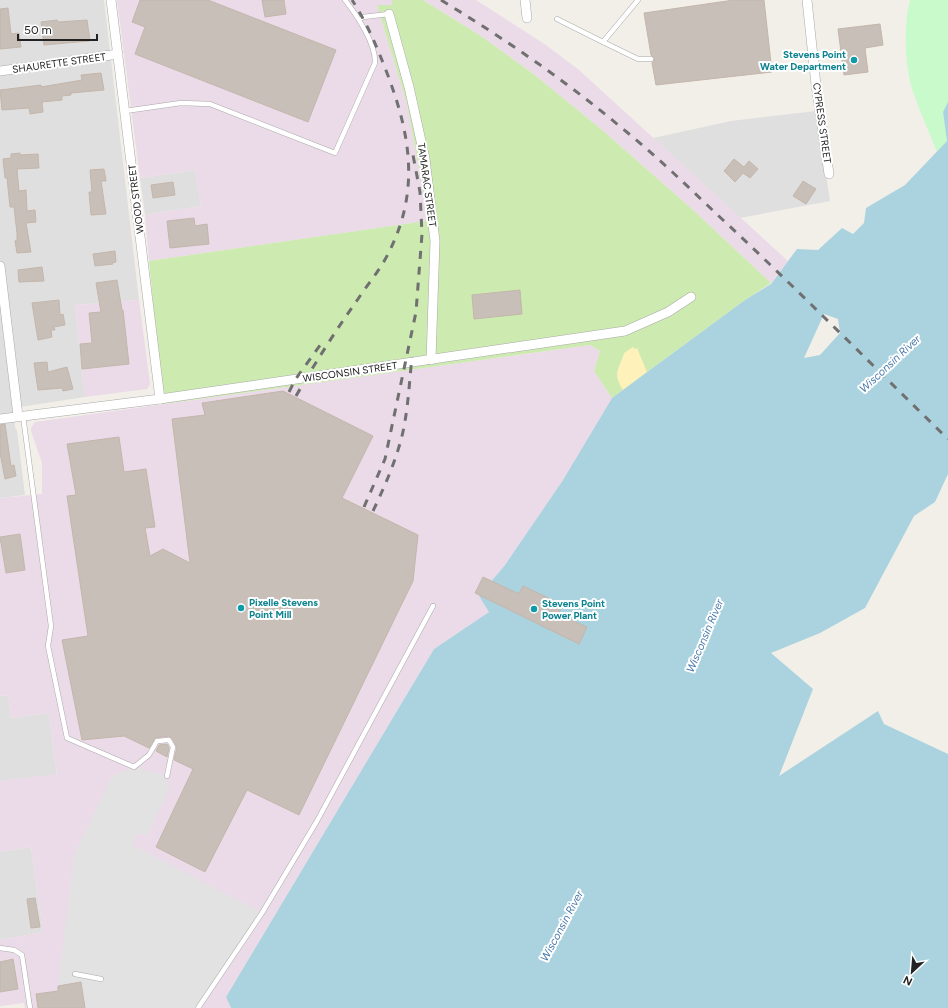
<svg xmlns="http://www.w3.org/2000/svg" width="948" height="1008" viewBox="0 0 948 1008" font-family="Figtree,sans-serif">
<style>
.residential{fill:#e0dfdf}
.industrial{fill:#ebdbe8}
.grass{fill:#cdebb0}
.sand{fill:#fff1ba}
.park{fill:#c8facc}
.parking{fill:#e2e2e2}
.water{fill:#aad3df;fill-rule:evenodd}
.building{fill:#c7bfb8;stroke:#c4b6ab}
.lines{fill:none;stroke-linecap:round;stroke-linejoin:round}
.lane-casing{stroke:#a9a9a9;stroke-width:5.5}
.street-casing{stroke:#a9a9a9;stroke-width:10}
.lane{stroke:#fff;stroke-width:4.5}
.street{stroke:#fff;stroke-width:9}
.rail{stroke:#707070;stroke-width:3;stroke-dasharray:8 8;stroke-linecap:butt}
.culture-dot{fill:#0f9aa8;stroke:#fff;stroke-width:1.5}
.labels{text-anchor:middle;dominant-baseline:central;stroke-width:4;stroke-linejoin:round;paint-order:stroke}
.culture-label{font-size:10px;font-weight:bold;fill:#0d838f;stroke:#fff;text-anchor:start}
.street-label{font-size:10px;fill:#222;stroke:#fff}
.water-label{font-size:11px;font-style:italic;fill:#4a7aab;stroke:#fff}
</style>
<rect width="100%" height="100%" fill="#f2efe9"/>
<g class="residential">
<polygon points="0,0 104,0 139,300 75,305 85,397 14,408 15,427 17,431 25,495 0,498"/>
<polygon points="816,111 830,201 740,218 653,138 731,121"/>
<polygon points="195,170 201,206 145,215 140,178"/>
<polygon points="8,695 11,718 49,713 57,775 0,781 0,696"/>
<polygon points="31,847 43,932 0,940 0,852"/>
</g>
<g class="industrial">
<polygon points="117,0 392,0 393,5 377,5 407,104 424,190 426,221 149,261 145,215 201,206 195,170 140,178"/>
<polygon points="423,0 476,0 546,45 579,70 788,261 771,283 692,209 601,129 531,72 481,36"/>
<polygon points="139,300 150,384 147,389 85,397 75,305"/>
<polygon points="590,345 600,351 594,371 612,398 563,480 505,565 479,596 489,612 434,649 226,997 231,1008 25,1008 24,1003 0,1006 0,940 43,932 31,847 0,852 0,781 57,774 49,713 11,718 8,695 0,696 0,498 42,494 42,463 31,431 31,428 35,422"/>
</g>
<polygon class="grass" points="392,0 423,0 481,36 531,72 601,129 692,209 771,283 745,300 612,398 594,371 600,351 590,345 163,404 149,261 426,221 423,190 407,104 377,5 392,5"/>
<path class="sand" d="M633,347L635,349L637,348L647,372L623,390C612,372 619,371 624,353Z"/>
<path class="park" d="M910,0H948V102L943,112L947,141L937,152C929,132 920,112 913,92C905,67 903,25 910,0Z"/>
<polygon class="parking" points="134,767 167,776 169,789 147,836 137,833 132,845 262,913 198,1008 85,1008 81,982 58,986 74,855 112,776"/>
<path class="water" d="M948,102V474L935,502L914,516L865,608L820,633L771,653L813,689L779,776L878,711L884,724L948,754V1008H231L226,997L434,649L489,612L479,596L505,565L563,480L612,398L745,300L771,284L797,249L818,250L842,228L853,234L864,223L866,208L905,185L947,141L943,112ZM824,314L838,319L840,333L820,355L804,358Z"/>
<g class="building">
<polygon points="140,0 208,0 336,50 308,122 135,54 145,27 132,22"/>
<polygon points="262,0 284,0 286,14 265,17"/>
<polygon points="734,0 764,0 772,72 656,85 652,63 655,59 651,55 644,13"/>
<polygon points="8,8 11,34 19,33 21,47 0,49 0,9"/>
<polygon points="57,20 58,22 87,20 90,41 44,45 41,22"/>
<polygon points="880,24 883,45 865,48 868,72 844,75 838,29"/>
<polygon points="101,73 104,90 71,93 71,95 62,96 62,100 42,102 43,112 30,114 29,108 2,110 0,90 41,85 41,87 82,80 81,75"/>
<polygon points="20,153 20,155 38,154 39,168 17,169 19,191 26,190 27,211 35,210 36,222 26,223 31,252 17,253 15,241 17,240 17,233 14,207 10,207 7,178 5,178 3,159 11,158 11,154"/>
<polygon points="734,159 744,167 749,161 758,169 750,178 743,173 735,182 724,171"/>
<polygon points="104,169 106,181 101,181 106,214 91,215 89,192 92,192 90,170"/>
<polygon points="803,181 816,189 806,204 793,196"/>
<polygon points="173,182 175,195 153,198 151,185"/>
<polygon points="194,218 195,226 207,224 209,244 170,248 167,221"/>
<polygon points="115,251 116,262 112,263 113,264 95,266 93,254"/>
<polygon points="42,267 44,281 19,282 18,270"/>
<polygon points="117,280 122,310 123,310 129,364 82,369 80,344 92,343 89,313 101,312 96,283"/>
<polygon points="520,290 522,314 474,319 472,295"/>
<polygon points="59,300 60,315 63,314 65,325 54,327 55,330 51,330 52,337 38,340 32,303"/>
<polygon points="47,362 48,372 67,367 73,389 63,391 62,388 38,390 34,363"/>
<polygon points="283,391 373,436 342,498 418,535 413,581 299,815 247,790 205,872 156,847 193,769 174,760 177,747 172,738 169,736 155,738 149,748 124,736 82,740 62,640 88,636 67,496 76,495 67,444 119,437 124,472 146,469 155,527 145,528 150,556 163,549 190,563 172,419 205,415 202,403"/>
<polygon points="5,424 11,466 14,465 16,476 5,479 0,453 0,425"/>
<polygon points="20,534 25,570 6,573 0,537"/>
<polygon points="483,577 519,594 523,586 563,605 558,614 587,627 579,644 475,593"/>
<polygon points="167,744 169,748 167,757 156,751 159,745"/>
<polygon points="35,898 40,927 31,928 27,899"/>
<polygon points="13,959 18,989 0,992 0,962"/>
<polygon points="81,982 85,1008 38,1008 36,994 58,991 58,986"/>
</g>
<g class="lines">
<defs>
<g id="lane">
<polyline points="557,19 603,42 638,0"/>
<polyline points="359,20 363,17 389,14"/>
<polyline points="603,42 638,59 651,59"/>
<path d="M125,111L181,103L210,104L335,153L375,63C376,44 357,15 345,0"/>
<polyline points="23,416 51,626 48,646 67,738 134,767 149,755 157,741 169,740 173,747 167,776"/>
<polyline points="0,948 14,950 22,955 30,1008"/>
<polyline points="75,974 101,979"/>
<polyline points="198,1008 262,913 317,821 433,606"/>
</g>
<g id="street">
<polyline points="111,0 160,399"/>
<polyline points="525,0 527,18"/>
<polyline points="807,0 816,85 829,174"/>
<polyline points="389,14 409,87 425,159 435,241 431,360"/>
<polyline points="0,71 118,54"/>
<polyline points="0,266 18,416"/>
<polyline points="0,419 160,399 625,331 668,312 691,297"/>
</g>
</defs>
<use href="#lane" class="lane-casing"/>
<use href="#street" class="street-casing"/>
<use href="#lane" class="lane"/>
<use href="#street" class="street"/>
<g class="rail">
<path d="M441,0C505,39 566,81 623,129C658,157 690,189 723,220C799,291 873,366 948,439"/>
<polyline points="289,392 295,380 321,344"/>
<path d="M296,396C315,363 336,330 358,299C368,284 380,270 388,254C420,192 411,136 387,73C377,47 367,23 352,0"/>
<polyline points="364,507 385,459 416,312 422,234 420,192 413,155"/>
<path d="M373,511C384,488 394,465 401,440C408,413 409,385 412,357"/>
</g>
</g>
<g class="culture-dot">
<circle cx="854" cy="60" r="4"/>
<circle cx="241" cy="608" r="4"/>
<circle cx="534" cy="609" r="4"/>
</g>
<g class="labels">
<g class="culture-label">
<text x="846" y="54" text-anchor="end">Stevens Point<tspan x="846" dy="12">Water Department</tspan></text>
<text x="249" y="602">Pixelle Stevens<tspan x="249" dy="12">Point Mill</tspan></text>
<text x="542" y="603">Stevens Point<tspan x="542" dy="12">Power Plant</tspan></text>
</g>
<g class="street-label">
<text transform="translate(59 63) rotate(-8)">SHAURETTE STREET</text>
<text transform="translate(822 123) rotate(82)">CYPRESS STREET</text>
<text transform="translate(427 185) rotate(82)">TAMARAC STREET</text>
<text transform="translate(136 199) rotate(-97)">WOOD STREET</text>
<text transform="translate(350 372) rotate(-8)">WISCONSIN STREET</text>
</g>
<g class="water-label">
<text transform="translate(890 364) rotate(-43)">Wisconsin River</text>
<text transform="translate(705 636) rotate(-67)">Wisconsin River</text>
<text transform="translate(562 926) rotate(-62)">Wisconsin River</text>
</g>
</g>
<g transform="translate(912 972) rotate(206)" stroke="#ffffff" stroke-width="3" paint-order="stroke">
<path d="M0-3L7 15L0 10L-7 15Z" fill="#222222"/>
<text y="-6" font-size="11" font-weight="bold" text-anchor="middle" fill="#222222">N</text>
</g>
<path d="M18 34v6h79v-6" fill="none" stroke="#222222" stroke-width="2"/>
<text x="24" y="34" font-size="12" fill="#222222" stroke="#ffffff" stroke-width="3" paint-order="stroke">50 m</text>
</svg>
